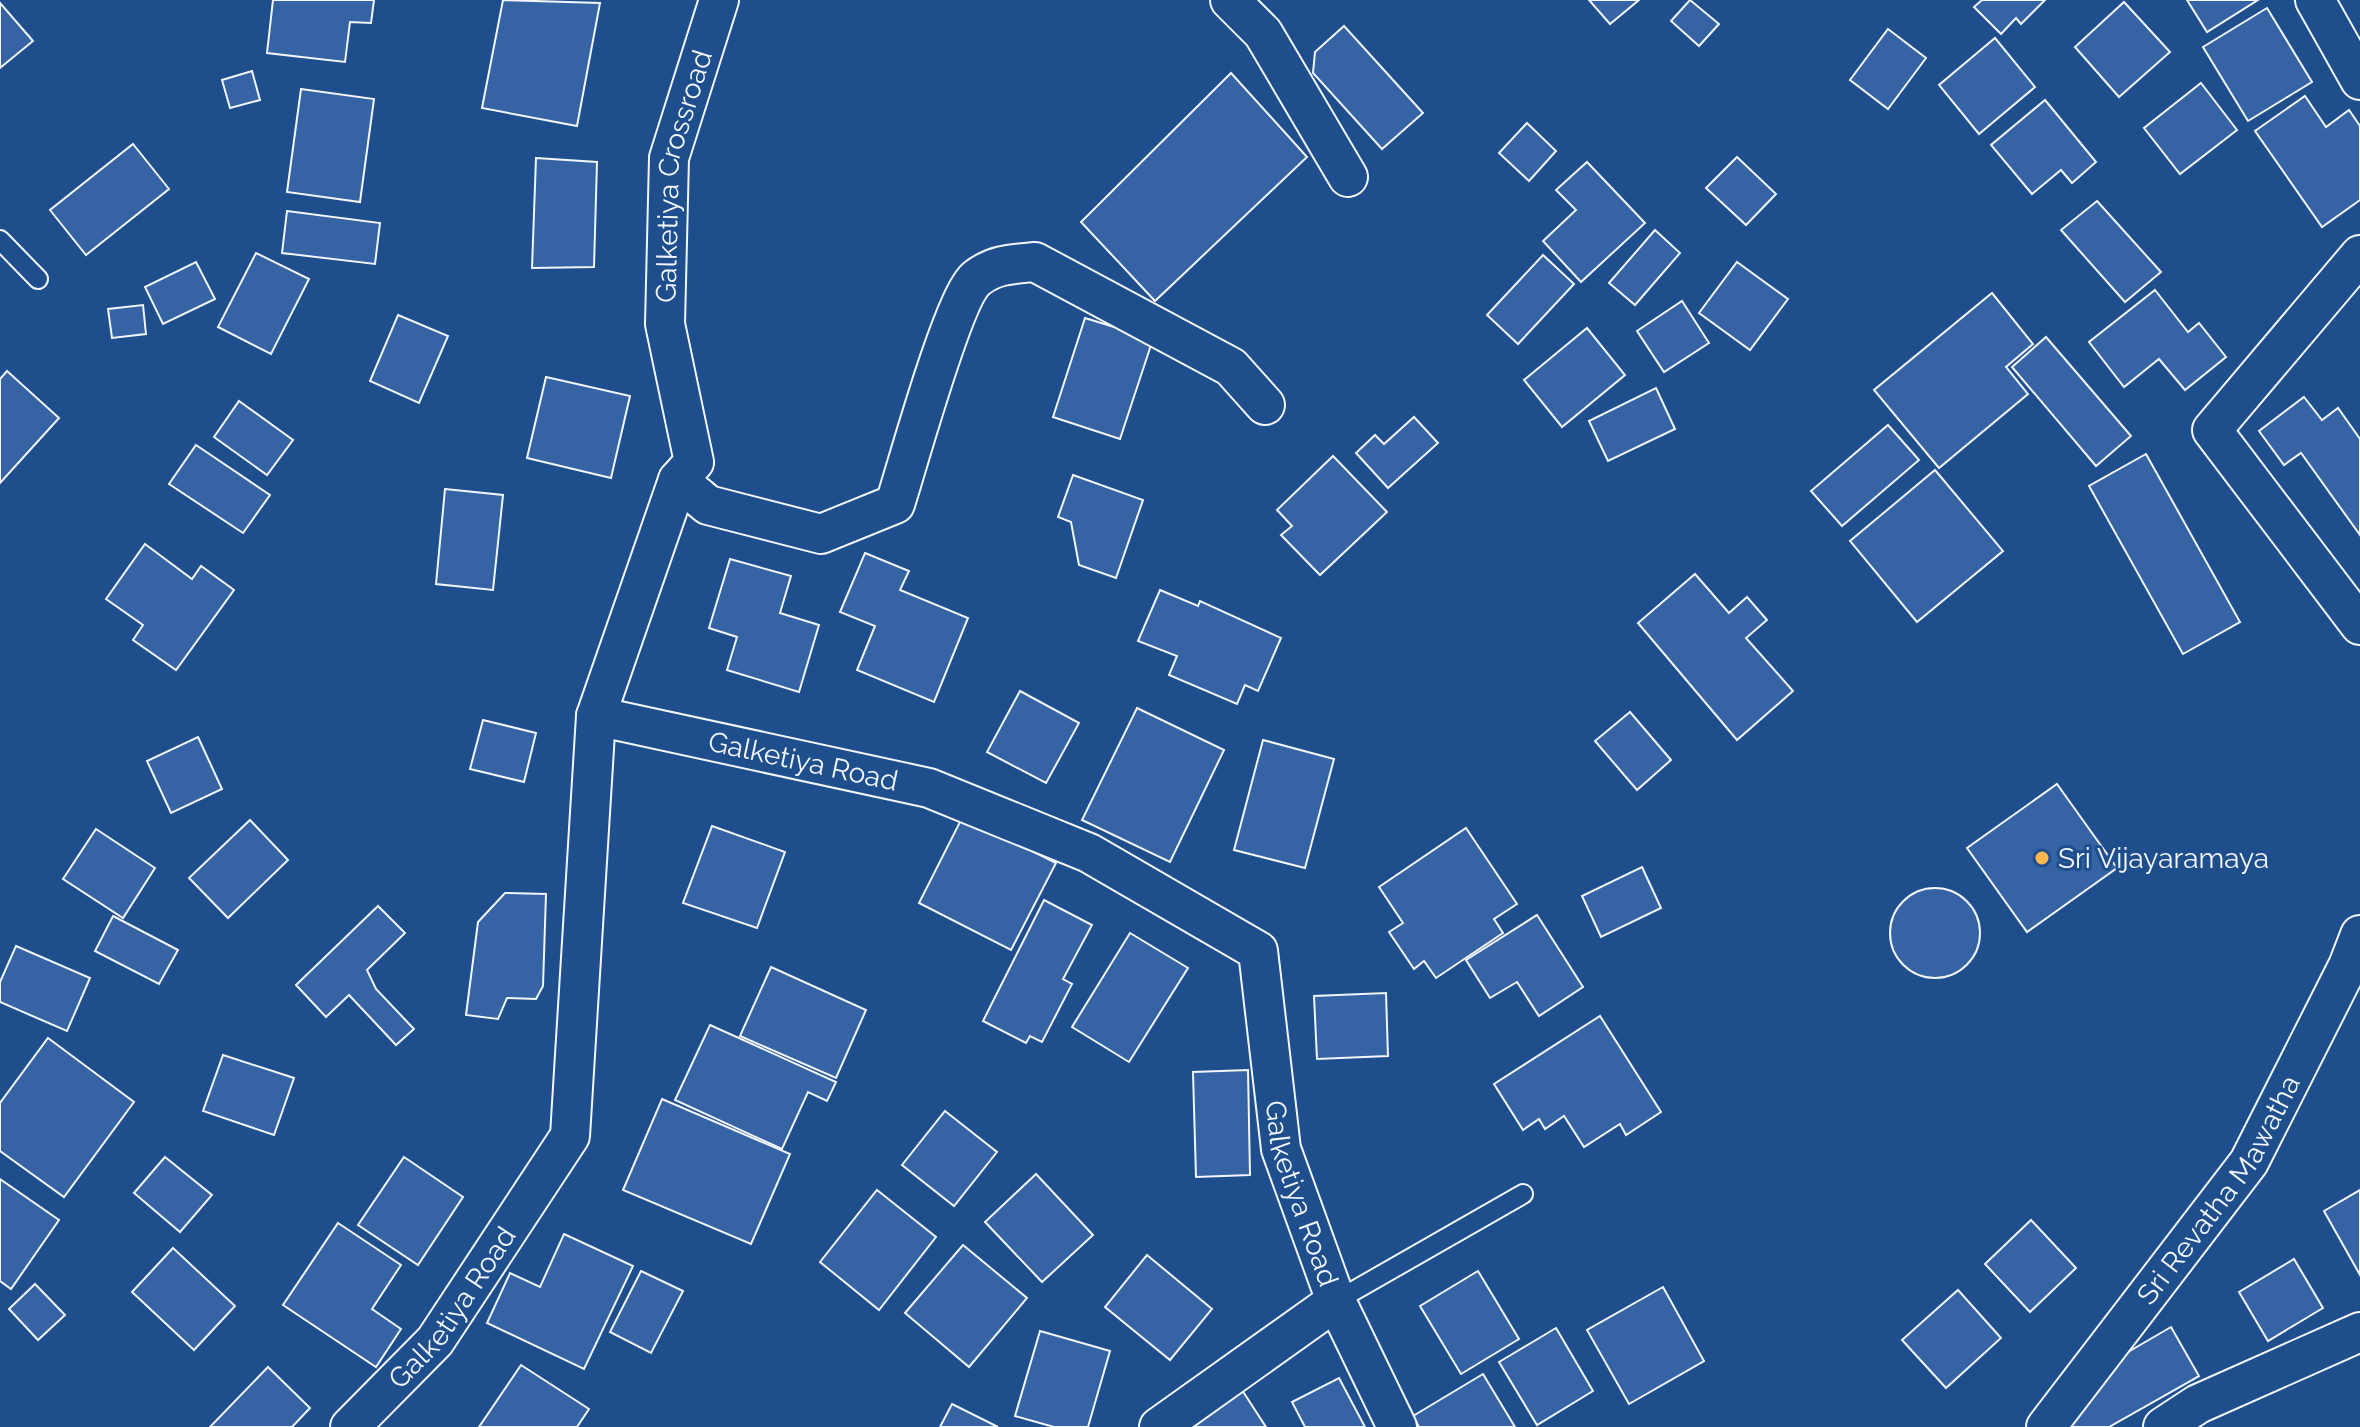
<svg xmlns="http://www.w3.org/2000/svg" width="2360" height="1427" viewBox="0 0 2360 1427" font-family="Raleway,sans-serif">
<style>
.building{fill:#3563a3;stroke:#f2f6ff;stroke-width:2}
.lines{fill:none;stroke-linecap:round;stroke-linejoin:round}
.lane-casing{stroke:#f2f6ff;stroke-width:22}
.street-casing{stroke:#f2f6ff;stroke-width:42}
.lane{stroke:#1f4e8c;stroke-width:18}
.street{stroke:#1f4e8c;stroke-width:38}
.poi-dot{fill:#ffb74d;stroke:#1f4e8c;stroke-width:3}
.labels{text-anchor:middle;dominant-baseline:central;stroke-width:6;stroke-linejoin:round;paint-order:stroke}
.street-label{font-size:28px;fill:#f2f6ff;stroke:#1f4e8c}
.poi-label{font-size:28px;fill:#f2f6ff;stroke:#1f4e8c;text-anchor:start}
</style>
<rect width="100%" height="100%" fill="#1f4e8c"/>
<g class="building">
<polygon points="273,0 374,0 371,23 350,22 345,62 267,53"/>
<polygon points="503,0 600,3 577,126 482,108"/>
<polygon points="1589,0 1639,0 1610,24"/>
<polygon points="1690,0 1719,24 1699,46 1671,21"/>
<polygon points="1982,0 2045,0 2021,24 2016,18 2001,34 1974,7"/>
<polygon points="2187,0 2258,0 2207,32"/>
<polygon points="2124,2 2170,52 2119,97 2075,47"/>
<polygon points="0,3 33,41 0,68"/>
<polygon points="2267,8 2312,82 2248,121 2203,47"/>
<polygon points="1344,26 1423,113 1382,149 1313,73 1315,52"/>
<polygon points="1888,29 1926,58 1888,109 1850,80"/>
<polygon points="1995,38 2035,87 1979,134 1939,85"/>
<polygon points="252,71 260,100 230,108 222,80"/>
<polygon points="1231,73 1307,157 1155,301 1081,222"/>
<polygon points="2201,83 2237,130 2180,174 2144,128"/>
<polygon points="301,89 374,99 360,202 287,192"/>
<polygon points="2305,96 2326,127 2349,110 2360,126 2360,200 2322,227 2255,131"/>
<polygon points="2045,100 2096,162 2072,183 2061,170 2032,194 1991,145"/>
<polygon points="1527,123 1556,151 1529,181 1499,153"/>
<polygon points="133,144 169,189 86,255 50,210"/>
<polygon points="1737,157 1776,194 1746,225 1706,188"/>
<polygon points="536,158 597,162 594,267 532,268"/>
<polygon points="1587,162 1645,223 1581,282 1543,241 1576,210 1556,190"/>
<polygon points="2097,201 2161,272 2125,302 2061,230"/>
<polygon points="287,211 380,223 375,264 282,253"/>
<polygon points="1655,230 1680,253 1635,305 1609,283"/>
<polygon points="256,253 309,279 271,354 218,327"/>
<polygon points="1543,255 1574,284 1518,344 1487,315"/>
<polygon points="196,262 215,299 163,324 145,287"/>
<polygon points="1737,262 1788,299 1750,350 1699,313"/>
<polygon points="2155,290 2188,332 2199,323 2226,357 2185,390 2159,359 2124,387 2089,342"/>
<polygon points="1992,293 2033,344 2006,367 2028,394 1939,468 1874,390"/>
<polygon points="1682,301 1709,343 1664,372 1637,331"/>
<polygon points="143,305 146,334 112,338 108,309"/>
<polygon points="398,315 448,336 419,403 370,381"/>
<polygon points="1085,318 1153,339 1120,439 1053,417"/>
<polygon points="1587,328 1625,375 1562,427 1524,380"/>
<polygon points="2046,337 2131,436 2096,466 2012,367"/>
<polygon points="7,371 59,418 0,483 0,379"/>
<polygon points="546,377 630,396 611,478 527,458"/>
<polygon points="1656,388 1675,429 1608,461 1589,421"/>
<polygon points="2304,397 2322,420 2338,408 2360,439 2360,535 2301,453 2284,465 2259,431"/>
<polygon points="239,401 293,440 267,475 214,437"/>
<polygon points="1414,417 1438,443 1388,488 1356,453 1375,435 1384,444"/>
<polygon points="1888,425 1919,460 1842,526 1811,491"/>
<polygon points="196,445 270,495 243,533 169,484"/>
<polygon points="2146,454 2240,622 2183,654 2089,486"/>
<polygon points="1333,456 1387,512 1320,575 1281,535 1292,526 1277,510"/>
<polygon points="1935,470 2003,551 1917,622 1850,541"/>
<polygon points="1073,475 1143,500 1116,578 1079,565 1071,522 1058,517"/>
<polygon points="445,489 503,495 493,590 436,584"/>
<polygon points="145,544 192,579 201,566 234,590 176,670 133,640 143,625 106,599"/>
<polygon points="865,553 909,571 900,590 968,618 934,702 857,670 875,626 840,612"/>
<polygon points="730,559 791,576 780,613 819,625 799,692 727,670 737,637 709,628"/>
<polygon points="1695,574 1729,613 1747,597 1767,620 1746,638 1793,691 1737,740 1638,623"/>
<polygon points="1160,590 1198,606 1200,601 1281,638 1258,691 1245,685 1237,704 1169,675 1177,656 1138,641"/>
<polygon points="1020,691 1079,723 1046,783 987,752"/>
<polygon points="1137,708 1224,750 1170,862 1082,820"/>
<polygon points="1630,712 1671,760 1637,790 1595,741"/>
<polygon points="483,720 536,733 524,782 470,769"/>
<polygon points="198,737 222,789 171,813 147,761"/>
<polygon points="1263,740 1334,759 1305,868 1234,850"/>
<polygon points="2057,784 2117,868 2027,932 1967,848"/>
<polygon points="963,816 1056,863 1011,950 919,903"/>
<polygon points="250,820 288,860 228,918 189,878"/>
<polygon points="712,826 785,852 757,928 683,903"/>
<polygon points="1466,828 1517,904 1494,919 1503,933 1436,978 1424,961 1414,969 1389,932 1403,923 1379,887"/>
<polygon points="96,829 155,868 123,918 63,879"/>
<polygon points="1642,867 1661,908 1601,937 1582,896"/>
<circle cx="1935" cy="933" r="45"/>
<polygon points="505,893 546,894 543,986 536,999 507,998 498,1019 466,1015 478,922"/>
<polygon points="1044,900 1092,925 1063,979 1072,984 1042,1042 1030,1036 1026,1043 983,1021"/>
<polygon points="378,906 405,933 367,970 376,989 414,1029 396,1045 349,995 326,1017 296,985"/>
<polygon points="1537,915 1583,987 1539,1016 1517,982 1490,998 1466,960"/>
<polygon points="113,916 178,950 159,984 95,951"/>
<polygon points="1130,933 1188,968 1129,1062 1072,1027"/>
<polygon points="16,946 90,978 67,1031 0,1002 0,982"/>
<polygon points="771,967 866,1010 836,1078 740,1036"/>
<polygon points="1386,993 1388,1056 1317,1059 1314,996"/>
<polygon points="1600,1016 1661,1112 1626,1135 1620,1124 1584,1147 1564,1116 1545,1129 1539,1119 1523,1130 1494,1084"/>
<polygon points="710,1025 836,1082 827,1101 808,1092 782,1149 675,1100"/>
<polygon points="48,1038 134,1102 64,1197 0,1151 0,1103"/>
<polygon points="223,1055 294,1078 274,1135 203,1111"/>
<polygon points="1248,1070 1250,1175 1196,1177 1193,1072"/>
<polygon points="662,1099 790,1154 751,1244 623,1190"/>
<polygon points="945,1111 997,1152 954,1206 902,1165"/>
<polygon points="165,1157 212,1195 180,1232 134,1193"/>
<polygon points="404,1157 463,1197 418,1265 358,1225"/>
<polygon points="1036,1174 1093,1235 1042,1282 985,1222"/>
<polygon points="0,1179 59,1220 11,1289 0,1281"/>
<polygon points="877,1190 936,1237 879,1310 820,1262"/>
<polygon points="2360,1190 2360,1275 2324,1211"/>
<polygon points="2031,1220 2076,1268 2030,1312 1985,1264"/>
<polygon points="338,1223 401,1265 372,1309 401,1329 376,1367 283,1305"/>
<polygon points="564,1234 633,1266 584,1369 487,1323 510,1273 540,1287"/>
<polygon points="963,1245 1027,1298 969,1367 905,1313"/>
<polygon points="173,1248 235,1306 194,1350 132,1292"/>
<polygon points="1147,1255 1212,1309 1170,1360 1105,1307"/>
<polygon points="2294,1259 2323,1308 2268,1341 2239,1292"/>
<polygon points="641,1271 683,1291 651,1353 610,1332"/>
<polygon points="1478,1271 1519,1339 1461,1374 1420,1306"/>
<polygon points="35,1284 65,1315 38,1340 9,1309"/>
<polygon points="1663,1287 1704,1361 1629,1404 1587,1330"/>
<polygon points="1958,1290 2001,1338 1946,1388 1902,1340"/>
<polygon points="2171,1327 2199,1376 2109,1427 2066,1427 2049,1398"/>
<polygon points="1556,1328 1593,1391 1537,1425 1499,1362"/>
<polygon points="1040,1331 1110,1351 1088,1427 1054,1427 1015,1416"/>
<polygon points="521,1365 589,1409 577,1427 479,1427"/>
<polygon points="268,1367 310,1408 292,1427 210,1427"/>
<polygon points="1483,1374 1515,1427 1419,1427 1413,1416"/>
<polygon points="1339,1378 1365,1427 1305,1427 1292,1402"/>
<polygon points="1242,1390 1266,1427 1187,1427"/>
<polygon points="952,1404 998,1427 940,1427"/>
</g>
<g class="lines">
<defs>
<g id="lane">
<polyline points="0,240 38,279"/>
<polyline points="1336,1301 1523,1194"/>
</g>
<g id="street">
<polyline points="1230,0 1263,33 1348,177"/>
<polyline points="2315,0 2360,80"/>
<polyline points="2360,255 2212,430 2360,625"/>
<path d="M678,480L708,505L821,534L895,504C908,464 953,297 977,278C995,264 1013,264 1035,262L1231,367L1265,405"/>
<path id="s1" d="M596,716L929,788L1089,853L1258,951L1281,1149L1336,1301L1397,1427"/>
<path id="s2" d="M350,1427L435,1341L570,1136L596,716L678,480L694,462L665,324L669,158L719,0"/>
<polyline points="1159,1427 1336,1301"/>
<path id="s3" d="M2046,1427L2249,1162L2348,966L2360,935"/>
<polyline points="2163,1427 2198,1404 2360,1332"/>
</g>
</defs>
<use href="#lane" class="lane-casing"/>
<use href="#street" class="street-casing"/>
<use href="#lane" class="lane"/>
<use href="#street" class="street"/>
</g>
<circle class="poi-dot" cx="2042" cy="858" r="8"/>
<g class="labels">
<g class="street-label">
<text stroke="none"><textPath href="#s2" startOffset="1352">Galketiya Crossroad</textPath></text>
<text stroke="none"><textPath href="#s1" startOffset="212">Galketiya Road</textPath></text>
<text stroke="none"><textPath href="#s3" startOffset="294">Sri Revatha Mawatha</textPath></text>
<text stroke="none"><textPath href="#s1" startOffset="956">Galketiya Road</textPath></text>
<text stroke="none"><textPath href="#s2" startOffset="158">Galketiya Road</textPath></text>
</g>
<g class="poi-label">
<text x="2058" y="858">Sri Vijayaramaya</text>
</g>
</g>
</svg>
